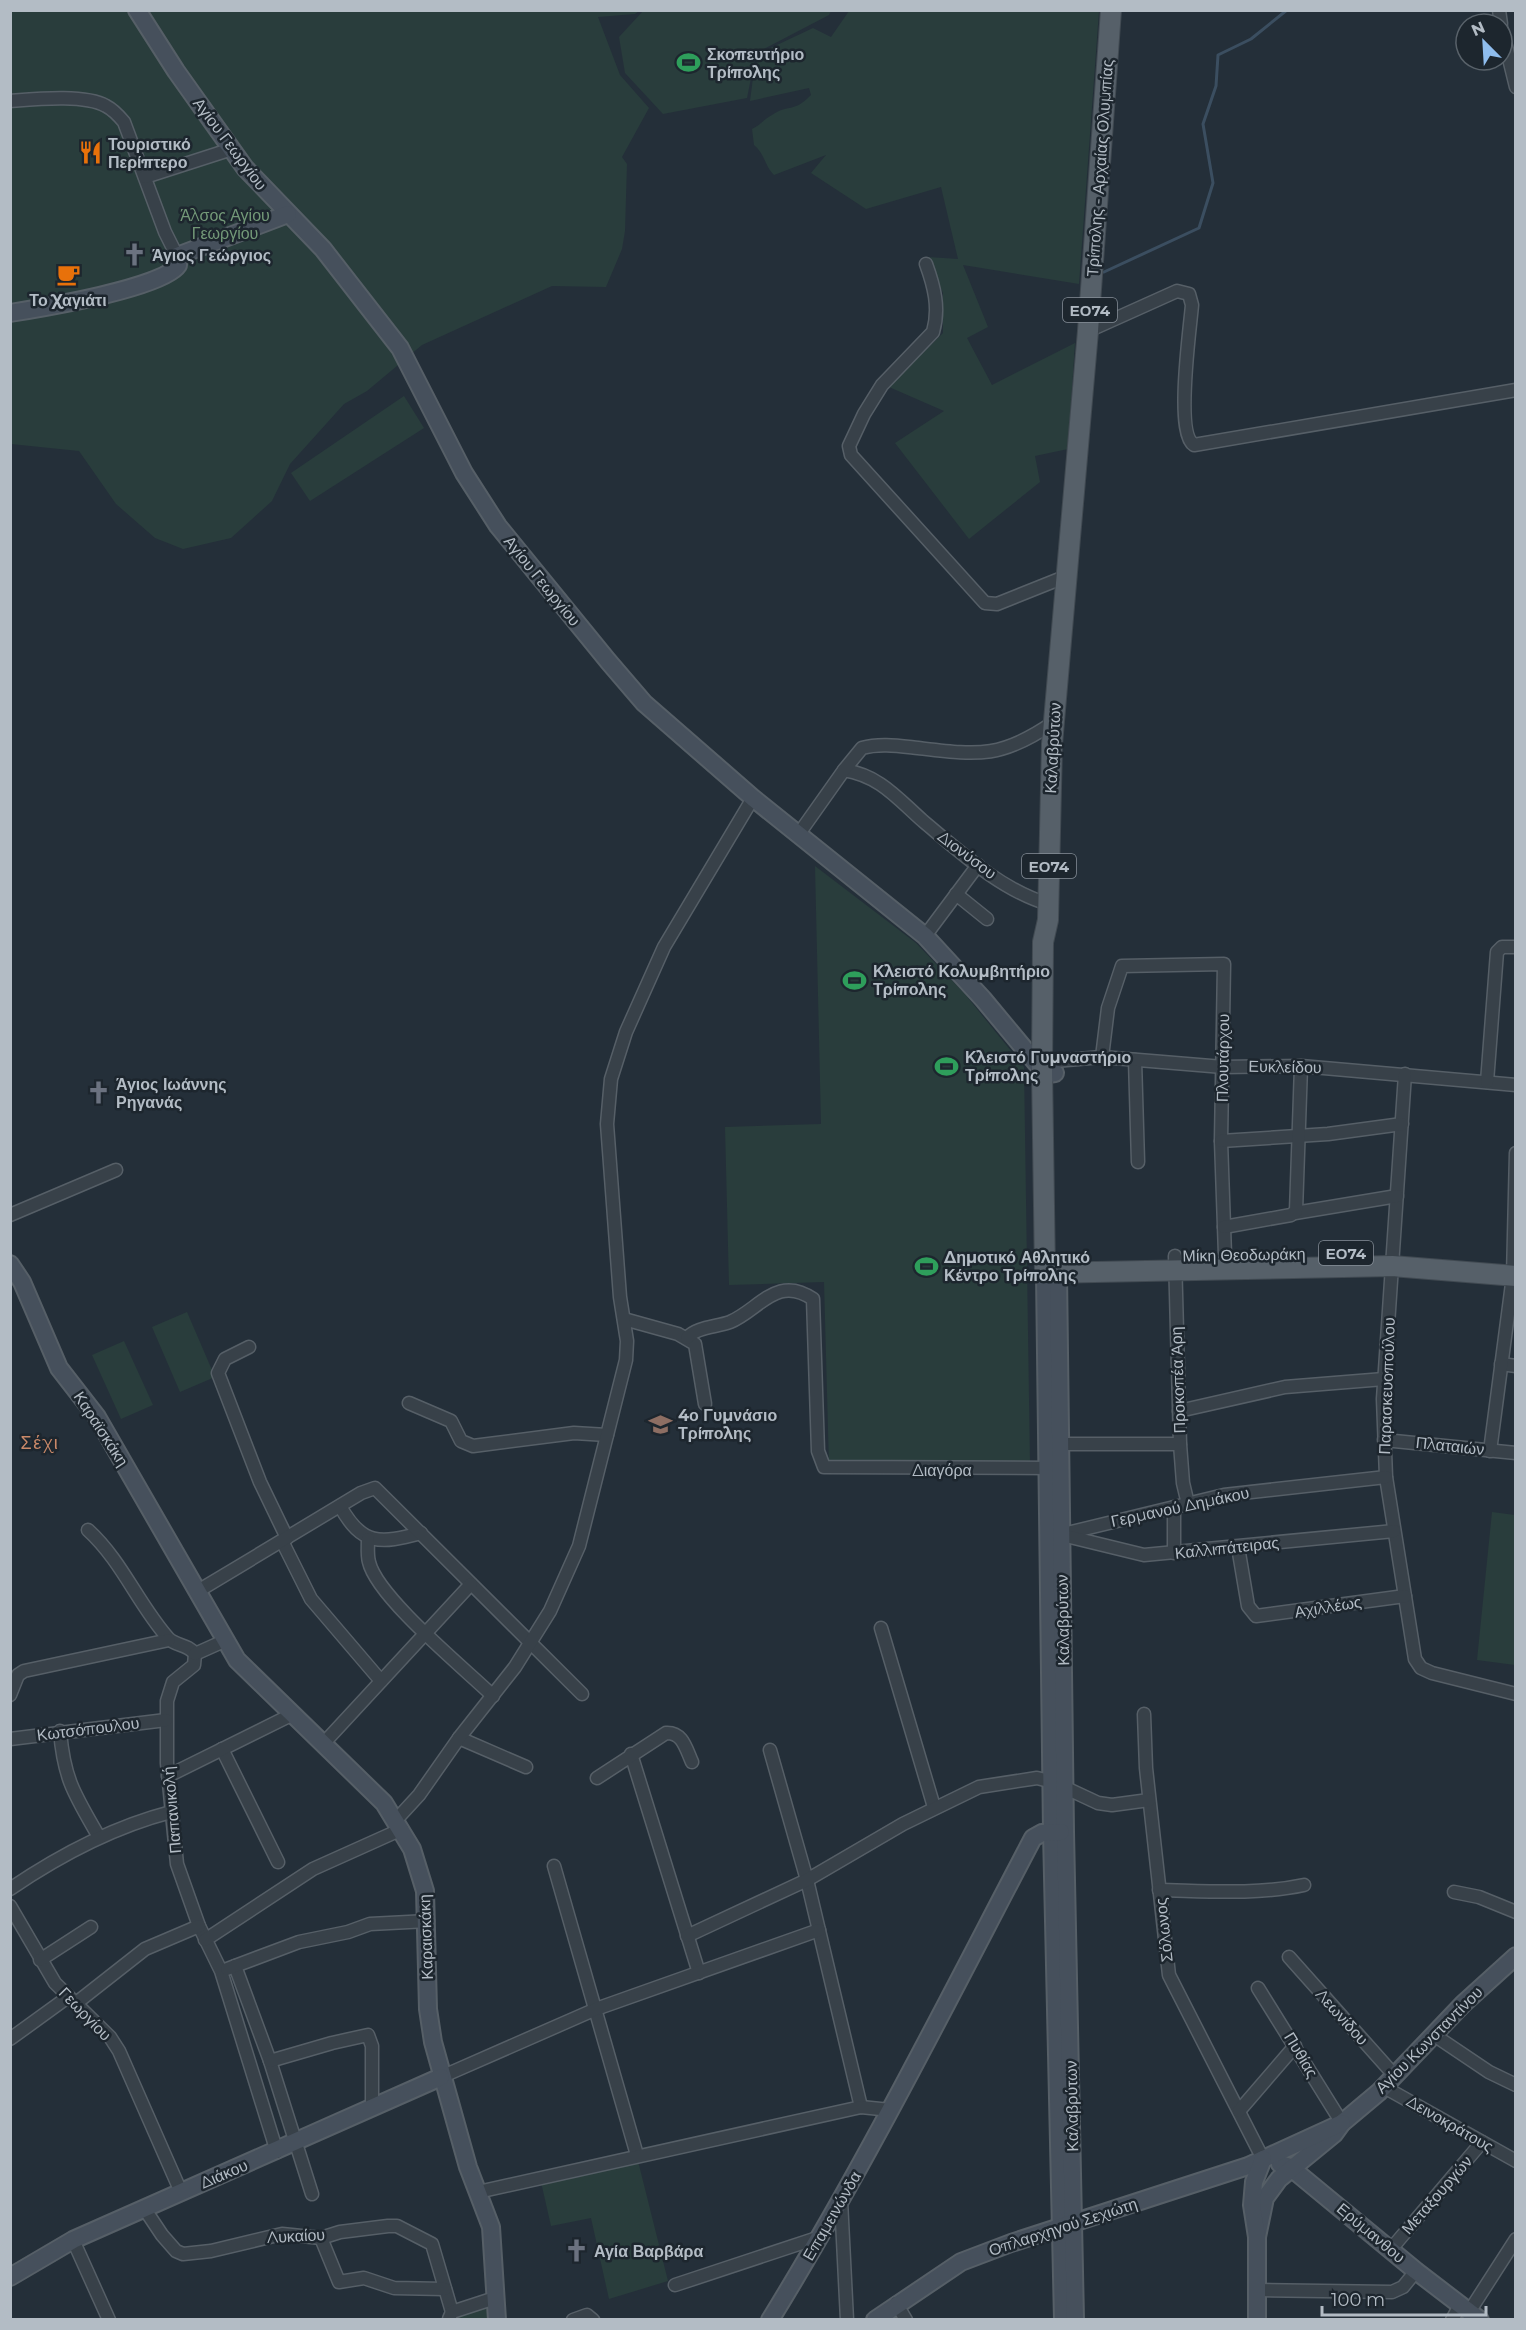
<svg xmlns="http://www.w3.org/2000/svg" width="1526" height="2330" viewBox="0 0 1526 2330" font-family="Montserrat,sans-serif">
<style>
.green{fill:#293d3c}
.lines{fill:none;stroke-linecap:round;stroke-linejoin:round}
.stream{stroke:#3b4e60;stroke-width:3}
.street-casing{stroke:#565f67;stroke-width:15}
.secondary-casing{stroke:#565f67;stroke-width:20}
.primary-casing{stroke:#414a52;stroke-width:22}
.street{stroke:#384149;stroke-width:12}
.secondary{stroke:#46505c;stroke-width:16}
.primary{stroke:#566069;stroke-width:20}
.labels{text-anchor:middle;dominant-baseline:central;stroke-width:5;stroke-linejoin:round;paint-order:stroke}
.shield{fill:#1d262e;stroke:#868f98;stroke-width:1.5}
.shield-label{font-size:15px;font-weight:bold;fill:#b3bcc5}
.poi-label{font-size:16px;font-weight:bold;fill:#b3bcc5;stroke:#1d262e;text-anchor:start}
.street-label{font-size:16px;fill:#b3bcc5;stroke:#1d262e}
.park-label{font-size:16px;fill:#739978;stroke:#1d262e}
.neighbourhood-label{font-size:18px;letter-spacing:1.5px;fill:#ca8969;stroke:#1d262e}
</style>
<rect width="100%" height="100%" fill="#242f39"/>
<g class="green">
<polygon points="10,11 639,11 635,14 598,17 620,75 649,108 622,157 627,164 625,231 622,249 606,287 552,286 422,345 367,391 344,404 290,464 272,501 231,538 183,549 155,538 116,504 79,451 11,444"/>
<polygon points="643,11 643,10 831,11 829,15 756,53 747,98 663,114 625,73 619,37"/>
<path d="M849,11H1099L1079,284L963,265L988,327L967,338L992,385L1075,343L1068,449L1035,456L1040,482L969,539L895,443L944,411L889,387L943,333V293L928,257L958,259L941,187L866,209L811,173L826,155L774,175C764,165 765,154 754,145L752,129C761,125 764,119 772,115C788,104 794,113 811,95L809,88L750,101L754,70L760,53L813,28L831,37Z"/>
<polygon points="404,396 424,428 310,501 291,473"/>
<polygon points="815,866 916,943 964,993 1024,1067 1030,1464 829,1466 824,1282 729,1285 725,1127 821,1124"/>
<polygon points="187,1312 215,1377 180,1392 152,1327"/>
<polygon points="124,1341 153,1405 121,1419 92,1355"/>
<polygon points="1492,1512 1515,1515 1515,1665 1477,1660"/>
<polygon points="638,2161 668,2281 609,2299 591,2218 551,2226 541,2182"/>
<polygon points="485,2306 492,2319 458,2320 459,2316"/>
</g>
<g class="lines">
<polyline class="stream" points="1104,272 1199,228 1213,183 1203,124 1216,86 1218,55 1251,39 1287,10"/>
<defs>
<g id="street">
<polyline points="1499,10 1501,24"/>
<polyline points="1502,30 1516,87"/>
<path d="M10,101C36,99 85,94 106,106C114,110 119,116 124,122L165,232L177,256"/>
<polyline points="145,177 232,149"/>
<path d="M926,264C934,286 940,308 933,332L882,385L864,414L849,446L851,455L985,603L997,604L1067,576"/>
<path d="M1088,331L1177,291L1189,294L1192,305C1190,329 1175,433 1194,445L1516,390"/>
<path d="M844,770C880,776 896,797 923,821C960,852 1001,890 1048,904"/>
<path d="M798,835L844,770L862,748C880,743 899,746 918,748C978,755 1001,759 1054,722"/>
<polyline points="956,894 987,919"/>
<polyline points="925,936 978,865"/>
<polyline points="1102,1057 1108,1008 1122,966 1224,964 1221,1141 1225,1255"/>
<polyline points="1135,1060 1138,1162"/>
<polyline points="1055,1061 1102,1057 1223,1067 1301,1066 1516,1085"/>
<polyline points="1405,1074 1383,1399 1386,1477 1415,1659 1421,1668 1432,1673 1516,1694"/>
<polyline points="1487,1082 1497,952 1502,947 1516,947"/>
<polyline points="1221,1141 1328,1134 1402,1124"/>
<polyline points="1295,1213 1397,1196"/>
<polyline points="10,1215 116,1170"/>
<polyline points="1224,1227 1291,1215 1296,1211 1301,1066"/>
<polyline points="1175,1256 1180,1444 1183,1483 1188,1504"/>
<polyline points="624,1319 678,1334 695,1344 705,1404"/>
<path d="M687,1338C696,1327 717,1327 730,1322C759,1310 777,1274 813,1299L818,1451L824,1467L1053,1468"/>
<polyline points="249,1347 225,1359 218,1373 260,1482 287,1538"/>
<polyline points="1501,1364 1516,1366"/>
<polyline points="409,1403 451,1421 461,1441 473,1446 574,1433 607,1435"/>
<polyline points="1179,1411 1285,1387 1384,1379"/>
<polyline points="1384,1440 1516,1453"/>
<polyline points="1060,1444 1180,1444"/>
<polyline points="1490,1451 1513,1276 1516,1153"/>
<path d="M340,1506C362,1546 380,1544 421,1533"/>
<polyline points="1174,1507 1174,1553"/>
<path d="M88,1530C122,1561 138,1604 168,1638C175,1646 188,1644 195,1654"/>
<polyline points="1055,1536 1224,1495 1386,1477"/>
<polyline points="1066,1536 1144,1555 1394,1531"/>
<path d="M368,1539C368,1546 367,1555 369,1562C377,1597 464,1668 493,1696"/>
<polyline points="282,1541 311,1599 381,1681"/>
<polyline points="1238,1547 1248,1606 1256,1616 1405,1596"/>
<polyline points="198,1591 361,1493 375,1488 582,1694"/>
<polyline points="881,1628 934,1807"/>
<polyline points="195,1654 194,1665 173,1682 167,1701 167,1763 177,1864 199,1926 221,1971 277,2152"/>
<polyline points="195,1654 224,1641"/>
<polyline points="10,1695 18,1675 24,1671 169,1640"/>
<polyline points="1144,1714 1146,1768 1169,1975 1263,2159"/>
<path d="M60,1731C64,1780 75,1795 99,1837"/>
<polyline points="459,1738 526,1767"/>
<polyline points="10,1739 166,1720"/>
<polyline points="323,1744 471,1584"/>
<polyline points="222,1749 278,1862"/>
<polyline points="770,1750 807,1880 861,2107"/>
<polyline points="631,1754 699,1973"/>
<polyline points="168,1776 293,1714"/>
<path d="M597,1778L666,1733C683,1732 686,1749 692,1762"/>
<polyline points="396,1820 419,1795 459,1738 515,1667 550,1611 579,1546 626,1360 627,1341 620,1297 607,1124 611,1079 626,1032 664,947 753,798"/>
<polyline points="554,1866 637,2155"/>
<path d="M10,1889C60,1855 113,1827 171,1812"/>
<path d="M1159,1890C1207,1891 1257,1895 1304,1885"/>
<polyline points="1454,1892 1479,1897 1516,1912"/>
<polyline points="10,1906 55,1983 110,2037 119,2051 181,2192"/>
<polyline points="687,1936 807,1880 903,1824 979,1787 1037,1778 1053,1782 1098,1803 1112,1805 1149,1800"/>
<polyline points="205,1940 313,1869 402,1829"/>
<polyline points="1289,1957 1395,2076"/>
<polyline points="40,1960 91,1927"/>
<polyline points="235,1966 270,2061 312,2194"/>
<polyline points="227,1969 299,1942 348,1932 370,1924 428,1921"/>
<polyline points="1258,1988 1342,2123"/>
<polyline points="75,2004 145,1949 199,1926"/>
<polyline points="1434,2035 1489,2072 1516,2085"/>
<polyline points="10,2039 68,1997"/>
<polyline points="270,2061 332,2043 368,2035 372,2046 372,2109"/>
<polyline points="441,2077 596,2009 819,1930"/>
<polyline points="1384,2087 1516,2161"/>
<polyline points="1239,2111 1295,2046"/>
<polyline points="478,2192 861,2107 890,2110"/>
<polyline points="841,2200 847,2320"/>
<polyline points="144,2208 162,2235 176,2251 183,2254 211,2251 282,2234 321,2238 340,2232 388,2226 397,2226 432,2244 452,2312"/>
<polyline points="321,2238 339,2282 364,2278 394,2288 445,2289"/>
<polyline points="73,2240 109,2320"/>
<polyline points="1391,2249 1482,2142"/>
<polyline points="675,2285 820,2237"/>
<polyline points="1257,2290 1392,2292 1403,2287 1416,2271"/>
<polyline points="896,2303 906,2320"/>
<polyline points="1469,2312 1516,2239"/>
<polyline points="449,2319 452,2312 495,2298"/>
<polyline points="573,2320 587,2315 593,2320"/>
<polyline points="1452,2320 1460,2305"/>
</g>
<g id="secondary">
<polyline points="137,10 176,71 245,168 323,249 400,348 464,473 498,526 608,661 644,703 753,798 925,936 983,999 1042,1070 1048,1074 1055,1073"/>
<path d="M10,313C41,308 164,288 178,265L177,256L288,214"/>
<polyline points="10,1264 22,1282 59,1368 97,1417 237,1660 384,1803 412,1849 425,1891 428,2009 433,2042 468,2167 491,2227 497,2320"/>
<polyline points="1045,1273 1052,1832 1063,2320"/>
<polyline points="1058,1273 1065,1832 1075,2320"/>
<polyline points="1280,2164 1290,2167 1416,2271 1480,2320"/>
<polyline points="1257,2237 1265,2198 1279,2179 1334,2134 1342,2123 1379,2092 1463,2004 1516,1956"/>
<polyline points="10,2277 73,2240 441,2077"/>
<path d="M770,2320C866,2164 948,2000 1033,1838L1042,1833L1061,1832"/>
<polyline points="875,2320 961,2262 1011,2243 1248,2166 1342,2123"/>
<polyline points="1257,2320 1257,2237 1252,2205 1254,2182 1263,2159"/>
</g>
<polyline id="primary" points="1111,10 1088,331 1052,744 1048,920 1043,942 1042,1070 1045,1273 1392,1266 1516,1276"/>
</defs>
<use href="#street" class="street-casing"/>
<use href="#secondary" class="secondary-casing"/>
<use href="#primary" class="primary-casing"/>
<use href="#street" class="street"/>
<use href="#secondary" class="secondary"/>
<use href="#primary" class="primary"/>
</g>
<defs>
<symbol id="stadium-bare" viewBox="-9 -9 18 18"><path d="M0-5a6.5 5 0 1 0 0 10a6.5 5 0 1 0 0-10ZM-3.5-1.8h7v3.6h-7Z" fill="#2e9e5b" stroke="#1d262e" stroke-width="2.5" paint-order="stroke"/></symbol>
<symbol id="restaurant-bare" viewBox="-9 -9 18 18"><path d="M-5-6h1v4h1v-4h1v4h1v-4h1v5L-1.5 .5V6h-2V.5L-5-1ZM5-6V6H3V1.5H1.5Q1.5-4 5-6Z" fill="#e8710a" stroke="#1d262e" stroke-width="2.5" paint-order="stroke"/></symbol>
<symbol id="church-bare" viewBox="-9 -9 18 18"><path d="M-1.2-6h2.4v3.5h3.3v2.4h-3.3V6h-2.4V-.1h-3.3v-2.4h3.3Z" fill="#6b7280" stroke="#1d262e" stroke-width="2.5" paint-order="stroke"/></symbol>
<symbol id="cafe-bare" viewBox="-9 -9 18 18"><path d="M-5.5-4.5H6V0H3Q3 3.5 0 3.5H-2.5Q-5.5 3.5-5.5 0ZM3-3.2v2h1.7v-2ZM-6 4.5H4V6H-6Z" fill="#e8710a" stroke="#1d262e" stroke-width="2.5" paint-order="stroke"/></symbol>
<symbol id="school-bare" viewBox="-9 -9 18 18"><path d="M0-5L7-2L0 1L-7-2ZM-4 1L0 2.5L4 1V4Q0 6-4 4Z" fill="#8d6e63" stroke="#1d262e" stroke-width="2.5" paint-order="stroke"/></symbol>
</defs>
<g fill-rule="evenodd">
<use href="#stadium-bare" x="672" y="46" width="33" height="33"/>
<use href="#restaurant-bare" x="74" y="136" width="33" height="33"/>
<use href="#church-bare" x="118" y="238" width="33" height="33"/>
<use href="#cafe-bare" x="52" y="258" width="33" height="33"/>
<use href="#stadium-bare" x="838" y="964" width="33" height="33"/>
<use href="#stadium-bare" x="930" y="1050" width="33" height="33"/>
<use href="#church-bare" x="82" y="1076" width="33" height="33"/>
<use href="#stadium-bare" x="910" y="1250" width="33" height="33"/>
<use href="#school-bare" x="644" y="1408" width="33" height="33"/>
<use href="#church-bare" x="560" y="2234" width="33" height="33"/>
</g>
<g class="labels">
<g class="shield">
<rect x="1063" y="298" width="54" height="24" rx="4.5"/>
<rect x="1022" y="854" width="54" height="24" rx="4.5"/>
<rect x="1319" y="1241" width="54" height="24" rx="4.5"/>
</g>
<g class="shield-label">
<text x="1090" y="310">ΕΟ74</text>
<text x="1049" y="866">ΕΟ74</text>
<text x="1346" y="1253">ΕΟ74</text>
</g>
<g class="poi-label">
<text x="707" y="54">Σκοπευτήριο<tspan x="707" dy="18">Τρίπολης</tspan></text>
<text x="108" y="144">Τουριστικό<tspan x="108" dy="18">Περίπτερο</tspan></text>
<text x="152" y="255">Άγιος Γεώργιος</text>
<text x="68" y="300" text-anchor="middle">Το Χαγιάτι</text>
<text x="873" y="971">Κλειστό Κολυμβητήριο<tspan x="873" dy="18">Τρίπολης</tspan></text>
<text x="965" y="1057">Κλειστό Γυμναστήριο<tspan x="965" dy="18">Τρίπολης</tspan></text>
<text x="116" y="1084">Άγιος Ιωάννης<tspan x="116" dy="18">Ρηγανάς</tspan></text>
<text x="944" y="1257">Δημοτικό Αθλητικό<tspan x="944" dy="18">Κέντρο Τρίπολης</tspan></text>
<text x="678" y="1415">4ο Γυμνάσιο<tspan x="678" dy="18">Τρίπολης</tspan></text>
<text x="594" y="2251">Αγία Βαρβάρα</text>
</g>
<g class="street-label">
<text transform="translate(230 144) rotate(53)">Αγίου Γεωργίου</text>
<text transform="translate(1100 168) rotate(-86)">Τρίπολης - Αρχαίας Ολυμπίας</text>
<text transform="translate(542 581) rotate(51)">Αγίου Γεωργίου</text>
<text transform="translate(1053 748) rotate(-87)">Καλαβρύτων</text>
<text transform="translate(967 855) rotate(37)">Διονύσου</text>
<text transform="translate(1223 1058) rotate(-89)">Πλουτάρχου</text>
<text transform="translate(1285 1067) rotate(1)">Ευκλείδου</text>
<text transform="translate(1244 1255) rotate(-1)">Μίκη Θεοδωράκη</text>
<text transform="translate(1178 1380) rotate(-92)">Προκοπέα Άρη</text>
<text transform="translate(1387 1386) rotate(-88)">Παρασκευοπούλου</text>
<text transform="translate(101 1429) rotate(57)">Καραϊσκάκη</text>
<text transform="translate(1450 1446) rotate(6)">Πλαταιών</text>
<text x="942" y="1470">Διαγόρα</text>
<text transform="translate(1180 1507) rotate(-12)">Γερμανού Δημάκου</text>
<text transform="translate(1227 1548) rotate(-6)">Καλλιπάτειρας</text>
<text transform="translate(1328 1607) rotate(-9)">Αχιλλέως</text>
<text transform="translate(1063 1620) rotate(-91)">Καλαβρύτων</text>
<text transform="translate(88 1729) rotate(-7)">Κωτσόπουλου</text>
<text transform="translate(172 1810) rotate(-95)">Παπανικολή</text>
<text transform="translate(1164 1930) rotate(-96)">Σόλωνος</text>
<text transform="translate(426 1937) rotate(-92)">Καραισκάκη</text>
<text transform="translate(85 2014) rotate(46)">Γεωργίου</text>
<text transform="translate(1342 2017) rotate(48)">Λεωνίδου</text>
<text transform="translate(1429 2040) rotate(-45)">Αγίου Κωνσταντίνου</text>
<text transform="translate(1301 2055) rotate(59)">Πυθίας</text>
<text transform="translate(1072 2106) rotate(-91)">Καλαβρύτων</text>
<text transform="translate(1450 2124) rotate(30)">Δεινοκράτους</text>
<text transform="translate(224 2174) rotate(-23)">Διάκου</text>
<text transform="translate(1437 2195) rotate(-49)">Μεταξουργών</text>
<text transform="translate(832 2216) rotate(-60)">Επαμεινώνδα</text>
<text transform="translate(1063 2227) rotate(-18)">Οπλαρχηγού Σεχιώτη</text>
<text transform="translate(1371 2233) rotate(40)">Ερύμανθου</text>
<text transform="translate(296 2236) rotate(-3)">Λυκαίου</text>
</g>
<g class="park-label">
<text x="225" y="215">Άλσος Αγίου<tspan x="225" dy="18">Γεωργίου</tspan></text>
</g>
<g class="neighbourhood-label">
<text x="40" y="1443">Σέχι</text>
</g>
</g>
<rect width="1526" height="2330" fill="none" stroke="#b3bcc5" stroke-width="24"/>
<g transform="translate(1484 42) rotate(336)"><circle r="28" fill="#1d262e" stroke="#59626a" stroke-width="1.5"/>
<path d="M0-4.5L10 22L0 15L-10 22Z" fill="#8fbdee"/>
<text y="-9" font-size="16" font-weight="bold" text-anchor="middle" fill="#b3bcc5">N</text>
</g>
<path d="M1322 2306v9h164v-9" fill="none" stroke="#b3bcc5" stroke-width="3"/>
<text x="1331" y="2306" font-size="18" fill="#b3bcc5" stroke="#1d262e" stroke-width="4.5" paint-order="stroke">100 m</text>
</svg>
